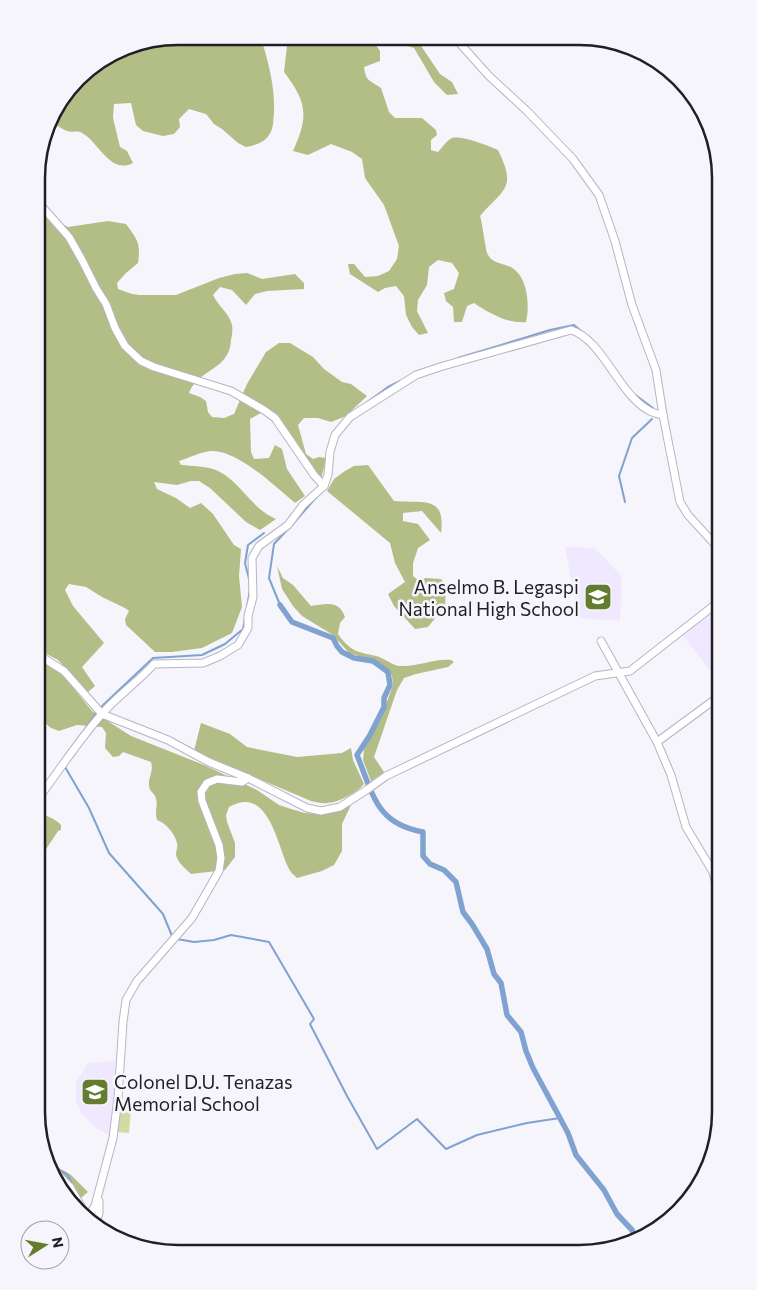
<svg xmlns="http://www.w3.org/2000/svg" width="757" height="1290" viewBox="0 0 757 1290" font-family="Commissioner,sans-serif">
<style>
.education{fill:#f0e8fe}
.green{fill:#d0dba6}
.forest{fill:#b2be85}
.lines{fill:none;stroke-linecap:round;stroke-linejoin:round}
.stream{stroke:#80a2d0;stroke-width:2}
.canal{stroke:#80a2d0;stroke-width:5.5}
.minor-casing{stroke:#b7b4c5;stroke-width:9}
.minor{stroke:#fff;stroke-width:7}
.labels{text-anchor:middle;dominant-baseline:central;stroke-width:5;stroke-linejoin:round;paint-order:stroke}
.poi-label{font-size:19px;fill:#211f26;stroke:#f6f5fc;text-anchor:end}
.rim{fill:none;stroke:#211f26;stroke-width:2.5}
</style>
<rect width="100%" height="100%" fill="#f6f5fc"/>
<g class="education">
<polygon points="565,547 595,548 622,577 620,621 579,618"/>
<polygon points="721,602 721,685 681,633"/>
<polygon points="115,1061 114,1107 109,1135 97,1129 81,1113 76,1101 76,1083 88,1063"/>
</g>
<polygon class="green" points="119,1108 131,1109 129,1133 117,1132"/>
<g class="forest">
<path d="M178,36L261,37C268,63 275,84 274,113C273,120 274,128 269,135C264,143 255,145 246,147L238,143L222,129L214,124L206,114L189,109L179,119L180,127L174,134L163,136L143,131L136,125L131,103L114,104L113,118L120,147L127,151L133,163C110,175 99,142 82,133C78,130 72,133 67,131C61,129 55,123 50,120L51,115L84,72L124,47Z"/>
<path d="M288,37L371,38L380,51V61L364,67C366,82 370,80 381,88L389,112L395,118H422L436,130L437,135L431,140V150L438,152C442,148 447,140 452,138C462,135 489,146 498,150C517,189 504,188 480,216C483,225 485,249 488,255C493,263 501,263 508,266C528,273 530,305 526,322C508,324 489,313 474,303L467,306L462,322H454L453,307L446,301L444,293L454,289L459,273L452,263L438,260L429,267L427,285L418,300L417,311L428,333L419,335L412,327L406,315L404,296L396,286L385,288L378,292L350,274L348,264H354L365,277L378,276L389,271L397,259L399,246L384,205L365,178L362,159L352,152L331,144L308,155L293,151C309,116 307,102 284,72Z"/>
<polygon points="391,38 417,40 440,74 452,82 458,94 447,95 434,82 414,48 400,44"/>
<path d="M37,206L53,219L68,227L108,221L126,224C137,239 141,243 138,263L126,273L117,283L118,289L132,294L140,295H176L219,278L235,274L247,273L262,279L295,274L304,283V289L267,291L255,294L246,305L232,290L220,287L213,295C218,306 230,314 232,325C233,329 232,336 231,340C230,370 198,369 189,393L200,397L206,401L208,412L212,417L224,418L234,414L247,384L266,352L279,343H290L313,357L324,369L342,382L351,384L367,396L346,416L331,422L318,418H304L298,425L306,454L313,459L319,457L326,458L321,480L268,416L263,412L250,419L251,452L254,459L269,458L275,445L282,449L287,469L305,496L295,503C276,487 238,451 213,451C202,451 189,458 179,461L181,465C192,466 206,466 216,470C240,480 251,509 276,519L260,530L246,522L210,488L199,481H191L177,485L154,482L157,489L176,498L190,508L201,503L213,514L234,545L241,549L239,576L242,607L232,633L202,648L172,652H155L126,625L125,619L129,611L125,608L102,597L86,587L69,584L65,590L73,606L104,643L82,667L95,686L88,692L58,660L37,649L44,641L37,634V628L45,612L37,605Z"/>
<path d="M368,465L394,501C421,504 446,493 441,533L422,511L403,513V521L418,524L430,540L418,548L413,563V576L418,580L426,578L441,579L446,586L445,606L428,627L415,629L394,606L388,594L405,582L395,563L390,543L327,491L334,479L345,471L354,466Z"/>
<path d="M277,566L283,578L293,585L311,606C326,604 339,600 345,617L340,623L338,634C350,651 357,652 376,656C385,658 392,666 401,666C418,667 434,658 451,660L454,662L448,667L416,674L404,678L397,690L374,757L384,772L371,781L363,760L364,749L380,721L393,685L392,676L389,670L378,662L349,653L333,635L302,616L293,606L282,589Z"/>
<path d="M37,656L62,674L92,711L131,736L204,765L257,790L279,805L291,809L305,813L324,814L340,811L351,805L342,824V851L334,865L322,871L297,878C294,875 290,872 289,869C277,846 269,784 229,807L226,815L227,822L235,843V857L225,870L191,874C185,868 178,863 176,855C176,851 178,847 177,843C175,834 166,823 157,820C154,811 159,804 155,796C153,792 150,792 149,786C148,777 154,771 151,762L123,752L119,756L113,757L105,748L106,733L102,727L77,725L59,731L51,728L37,716Z"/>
<path d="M201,723L230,734L247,747L297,757L342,753L351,748L353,760L364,784C358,792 338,803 327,803C322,804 316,802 311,801L194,751Z"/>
<path d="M37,814C46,815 54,818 61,825V830L58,831L37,863Z"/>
<polygon points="45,1160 71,1175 88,1192 76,1202"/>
</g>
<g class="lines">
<g class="stream">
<polyline points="458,358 550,330 574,325 587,336"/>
<polyline points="634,394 653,408"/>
<polyline points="366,403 388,387 400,381"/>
<polyline points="625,502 619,476 632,438 652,419"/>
<polyline points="292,525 320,493"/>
<polyline points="250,583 245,563 248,545 264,533"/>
<polyline points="280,605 269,578 274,544 289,528"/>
<polyline points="247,607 250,590"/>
<polyline points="101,707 153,658 202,655 225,644 243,629 245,619"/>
<polyline points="65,767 89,808 109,853 163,914 172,936"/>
<polyline points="46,783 97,712"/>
<polyline points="177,939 194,942 214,940 231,935 269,942 314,1019 310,1024 347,1096 377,1149 417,1119 446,1149 477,1135 527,1123 560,1118"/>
<polyline points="49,1165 67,1174 73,1186"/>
</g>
<g class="canal">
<path d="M280,605L292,622L333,638L337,646L342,652L354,658L373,661L388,672L390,685L384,698V707L370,735L357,755C373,794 376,824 423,832V856L430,864L444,870L456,882L463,912L472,924L487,949L494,974L501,983L507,1015L521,1032L526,1051L533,1068L568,1133L576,1155L604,1190L617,1214L632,1230L635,1239"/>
<polyline points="91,1218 91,1224"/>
</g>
<defs>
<g id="minor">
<polyline points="455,38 489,76 527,111 573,159 599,195 615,241 632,305 656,370 663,415 680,502 688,515 721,551"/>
<polyline points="37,201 69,237 82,260 96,288 106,304 115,328 125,346 141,361 154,367 231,391 264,410 275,418 314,475 324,486"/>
<polyline points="601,641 657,742 671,775 686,827 713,872 720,899"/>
<polyline points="37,654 64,671 102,714 168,740 209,762 248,778 307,808 321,811 340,807 368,789 386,776 595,676 630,671 721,600"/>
<polyline points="657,742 721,695"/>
<path d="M37,829L39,824L37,805L43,792C62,766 80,739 101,715C117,696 138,682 154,664L203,663L220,656L238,645L248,628V616L253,597L252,558L259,546L288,525L303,505L324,486L328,475L330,452L335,435L350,417L416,375L443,366L571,330C602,339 619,394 648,410C652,413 658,414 663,415"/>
<polyline points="54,1171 70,1187 87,1217"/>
<polyline points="87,1218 95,1206 113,1138 118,1098 123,1022 126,1000 137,981 192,918 219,871 221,858 219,845 202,801 201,792 207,783 217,779 242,782 248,778"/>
<polyline points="95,1226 99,1213 99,1201"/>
</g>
</defs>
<use href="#minor" class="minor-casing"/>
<use href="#minor" class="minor"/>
</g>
<defs>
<symbol id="school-square" viewBox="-11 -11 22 22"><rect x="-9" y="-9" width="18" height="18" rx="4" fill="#647c2f" stroke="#f6f5fc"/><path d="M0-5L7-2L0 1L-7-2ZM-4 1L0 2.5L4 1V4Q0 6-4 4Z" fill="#fff"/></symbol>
</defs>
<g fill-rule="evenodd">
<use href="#school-square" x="582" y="581" width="32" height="32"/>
<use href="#school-square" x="79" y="1076" width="32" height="32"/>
</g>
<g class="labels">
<g class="poi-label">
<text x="579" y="586">Anselmo B. Legaspi<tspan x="579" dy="22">National High School</tspan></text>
<text x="114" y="1081" text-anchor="start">Colonel D.U. Tenazas<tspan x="114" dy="22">Memorial School</tspan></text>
</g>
</g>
<path d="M0 0H757V1290H0ZM178 45H579A133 133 0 0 1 712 178V1112A133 133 0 0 1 579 1245H178A133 133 0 0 1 45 1112V178A133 133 0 0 1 178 45Z" fill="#f6f5fc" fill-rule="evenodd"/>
<path class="rim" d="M178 45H579A133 133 0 0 1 712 178V1112A133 133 0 0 1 579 1245H178A133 133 0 0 1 45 1112V178A133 133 0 0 1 178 45Z"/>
<g transform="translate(45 1245) rotate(79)"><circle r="24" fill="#f6f5fc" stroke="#a19fa6"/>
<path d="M0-4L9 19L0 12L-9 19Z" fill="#647c2f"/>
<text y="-8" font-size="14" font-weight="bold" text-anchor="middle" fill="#211f26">N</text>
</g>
</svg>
